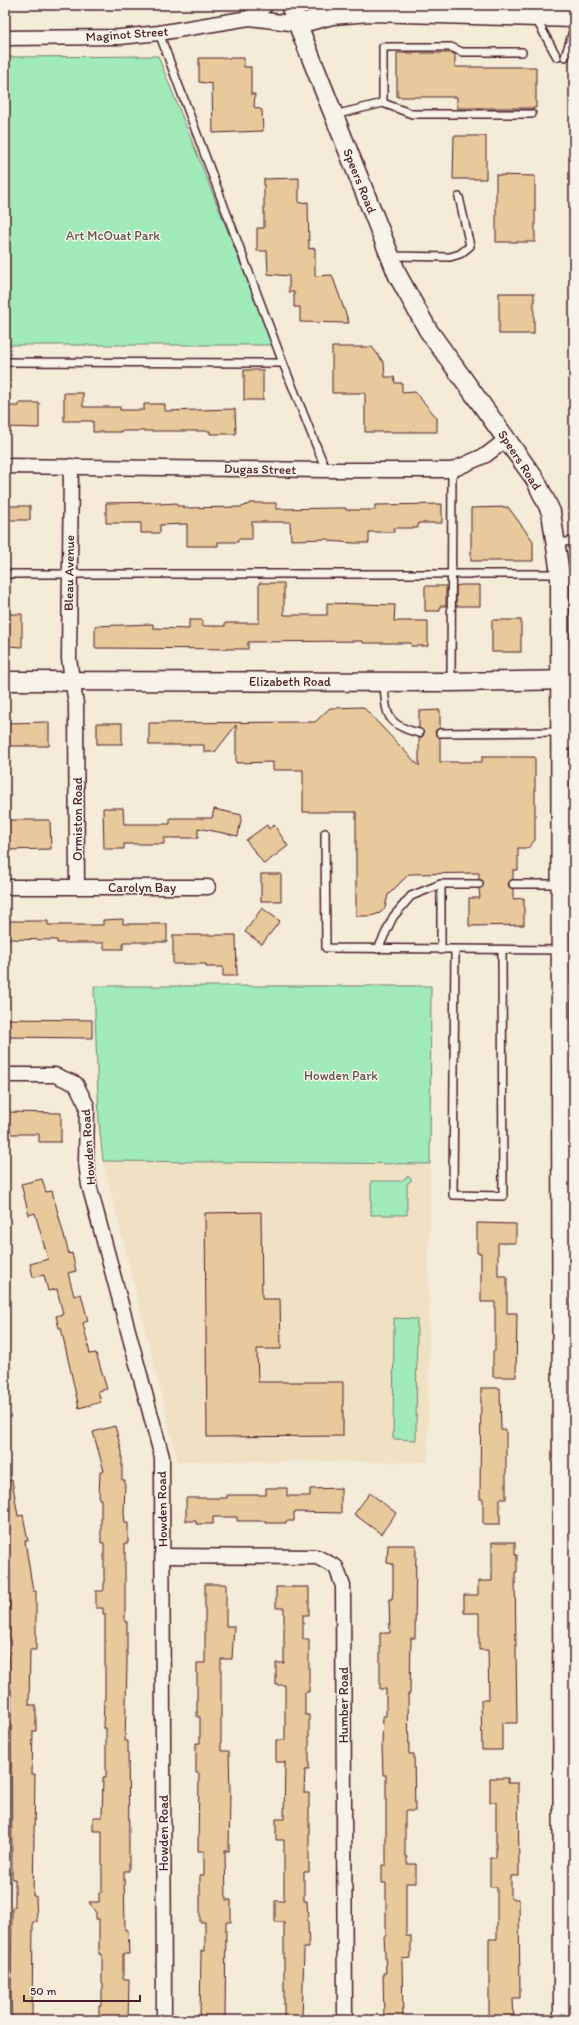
<svg xmlns="http://www.w3.org/2000/svg" width="579" height="2025" viewBox="0 0 579 2025" font-family="Itim,sans-serif">
<style>
.built{fill:#f0e1c6}
.green{fill:#a1eab9;stroke:#768472}
.building{fill:#e8c99b;stroke:#4a1f2b}
.lines{fill:none;stroke-linecap:round;stroke-linejoin:round}
.service-casing{stroke:#4a1f2b;stroke-width:10}
.minor-casing{stroke:#4a1f2b;stroke-width:17}
.tertiary-casing{stroke:#4a1f2b;stroke-width:21}
.service{stroke:#f7f3e8;stroke-width:7}
.minor{stroke:#f7f3e8;stroke-width:14}
.tertiary{stroke:#f7f3e8;stroke-width:18}
.labels{text-anchor:middle;dominant-baseline:central;stroke-width:3;stroke-linejoin:round;paint-order:stroke}
.street-label{font-size:13px;fill:#4a1f2b;stroke:#f7f3e8}
.park-label{font-size:13px;fill:#60524e;stroke:#f7f3e8}
</style>
<rect width="100%" height="100%" fill="#f4ebd9"/>
<filter id="ink" filterUnits="userSpaceOnUse"><feTurbulence type="fractalNoise" baseFrequency=".025" numOctaves="2"/><feDisplacementMap in="SourceGraphic" scale="8" xChannelSelector="R" yChannelSelector="G"/><feConvolveMatrix kernelMatrix="1 2 1 2 8 2 1 2 1" color-interpolation-filters="sRGB"/></filter>
<g filter="url(#ink)">
<polygon class="built" points="103,1161 430,1164 428,1462 178,1461"/>
<g class="green">
<polygon points="158,56 273,345 5,345 5,57"/>
<polygon points="94,986 431,986 430,1164 103,1161 99,1122"/>
<polygon points="408,1176 412,1180 407,1184 407,1215 371,1215 371,1181 401,1181"/>
<polygon points="394,1318 417,1319 416,1440 393,1439"/>
</g>
<g class="building">
<polygon points="397,53 451,53 455,54 455,67 536,67 536,108 457,108 457,97 397,97"/>
<polygon points="199,58 244,58 244,67 251,67 251,94 255,94 254,107 262,110 263,131 213,133 212,84 199,82"/>
<polygon points="454,136 486,136 486,179 453,179"/>
<polygon points="496,175 535,176 535,242 496,242"/>
<polygon points="299,178 299,203 308,202 309,249 315,248 315,276 332,275 349,323 300,322 300,307 294,307 294,292 289,292 289,276 268,274 267,251 257,251 257,228 264,228 264,179"/>
<rect x="499" y="293" width="35" height="41"/>
<polygon points="332,347 372,347 384,363 385,377 394,377 395,383 402,383 402,393 415,392 437,418 437,432 365,432 365,393 332,393"/>
<rect x="244" y="370" width="19" height="30"/>
<polygon points="64,393 83,393 83,407 120,407 120,410 144,410 144,404 165,404 165,411 235,409 236,434 210,434 210,431 120,431 121,432 93,432 93,421 64,421"/>
<polygon points="19,403 39,403 39,428 5,427 5,406 19,406"/>
<polygon points="160,502 160,504 177,503 177,506 184,506 184,508 242,507 251,503 276,503 276,509 336,508 346,508 346,510 375,510 375,505 442,504 442,523 418,523 418,528 394,528 394,532 369,532 369,543 353,543 329,541 329,539 291,540 290,522 252,522 252,539 238,539 238,542 218,542 218,546 187,546 187,524 160,525 160,533 141,533 141,523 106,523 106,503"/>
<rect x="8" y="506" width="22" height="14"/>
<polygon points="508,507 533,541 533,561 471,561 471,508"/>
<polygon points="259,583 284,583 284,615 327,615 327,603 395,605 394,621 428,621 428,646 411,646 411,643 363,643 363,641 248,642 248,649 95,648 95,626 153,624 153,628 189,629 189,620 202,620 202,626 225,626 225,623 259,623"/>
<polygon points="461,585 480,585 480,606 456,606 456,586"/>
<polygon points="425,586 446,586 446,606 440,606 440,611 425,611"/>
<polygon points="5,614 22,614 22,647 8,646 8,644 5,644"/>
<rect x="492" y="620" width="29" height="32"/>
<polygon points="363,707 419,766 419,738 423,736 424,732 419,728 419,711 440,710 440,728 436,730 435,733 440,738 440,762 482,762 482,757 535,757 535,840 528,848 518,848 518,870 513,870 513,879 508,884 509,887 513,889 513,899 524,898 524,925 469,926 469,898 480,898 479,889 484,884 483,881 479,879 479,873 409,874 388,895 385,908 380,913 371,916 356,916 356,812 303,812 303,770 273,770 273,762 236,763 236,725 215,752 204,752 204,745 149,745 149,723 315,722 330,708"/>
<polygon points="49,722 49,746 5,746 5,723"/>
<rect x="97" y="723" width="25" height="21"/>
<polygon points="103,808 123,808 124,824 170,824 170,818 212,818 214,809 242,815 238,836 198,828 198,838 164,838 164,844 124,844 124,849 104,849"/>
<polygon points="5,820 50,820 51,849 5,850"/>
<polygon points="267,825 269,829 274,825 288,846 264,864 246,840"/>
<rect x="261" y="874" width="20" height="27"/>
<polygon points="262,908 280,921 262,944 245,932"/>
<polygon points="123,919 123,924 167,924 167,942 123,942 123,949 104,949 104,943 57,943 57,940 5,939 5,921 48,921 48,925 103,925 103,920"/>
<polygon points="173,935 236,935 237,976 223,976 223,967 206,967 206,964 173,964"/>
<polygon points="5,1019 92,1020 92,1038 5,1037"/>
<polygon points="5,1112 61,1113 61,1142 39,1142 39,1134 5,1134"/>
<polygon points="42,1179 46,1192 52,1191 69,1254 72,1253 76,1271 68,1273 74,1296 81,1294 88,1321 83,1323 90,1354 96,1353 107,1389 98,1391 101,1402 79,1408 61,1328 59,1328 56,1316 63,1314 57,1289 48,1291 44,1275 33,1277 30,1264 48,1259 35,1213 29,1215 21,1184"/>
<polygon points="261,1212 262,1299 280,1299 281,1349 257,1349 258,1382 343,1382 343,1436 207,1437 205,1213"/>
<polygon points="477,1223 516,1224 516,1243 498,1243 498,1276 507,1276 507,1313 517,1313 516,1377 493,1377 493,1351 495,1351 495,1302 481,1302 481,1253 477,1253"/>
<polygon points="481,1388 500,1388 501,1430 506,1430 506,1499 500,1499 500,1524 483,1524 483,1499 480,1499"/>
<polygon points="115,1426 122,1452 122,1480 125,1480 124,1514 125,1523 128,1523 128,1543 125,1543 125,1622 127,1622 127,1665 125,1741 128,1741 129,1843 129,1871 124,1871 125,1930 128,1930 129,1954 123,1954 123,1979 129,1979 128,2020 99,2020 99,2006 102,2006 102,1954 99,1954 99,1919 96,1919 96,1913 89,1902 99,1902 99,1892 102,1892 102,1831 93,1831 93,1817 102,1817 103,1777 106,1777 106,1728 103,1728 104,1700 105,1700 105,1614 103,1614 103,1608 96,1608 96,1591 103,1591 104,1589 104,1543 101,1543 101,1499 99,1499 100,1471 104,1471 93,1432"/>
<polygon points="12,1480 18,1516 23,1515 28,1541 25,1541 33,1591 36,1591 36,1650 30,1650 29,1705 36,1705 36,1731 33,1731 32,1774 35,1774 33,1896 36,1896 37,1922 33,1922 32,2020 12,2020 11,1993 12,1907 15,1907 15,1879 12,1879 11,1689 8,1689 10,1574 5,1575 5,1481"/>
<polygon points="266,1488 287,1488 287,1496 310,1496 310,1489 341,1488 341,1513 294,1512 294,1521 286,1521 286,1523 266,1523 266,1521 237,1521 237,1517 213,1517 213,1524 196,1524 196,1521 186,1521 186,1498 227,1498 227,1495 266,1495"/>
<polygon points="370,1493 396,1513 381,1534 354,1514"/>
<polygon points="492,1542 515,1542 515,1555 517,1555 517,1572 515,1572 517,1723 502,1723 502,1750 482,1750 481,1700 489,1700 488,1650 479,1650 479,1613 464,1613 464,1595 478,1595 478,1581 492,1581"/>
<polygon points="388,1545 416,1545 415,1638 411,1638 410,1694 408,1694 409,1754 414,1754 415,1811 405,1811 405,1856 407,1857 407,1864 416,1864 416,1883 406,1883 406,1936 411,1936 411,1958 402,1959 403,2020 384,2020 383,1973 386,1973 384,1936 386,1936 386,1883 382,1883 382,1865 386,1865 386,1775 383,1775 382,1744 383,1716 386,1716 386,1689 380,1689 380,1633 390,1633 389,1599 392,1599 393,1590 393,1564 387,1563"/>
<polygon points="205,1584 226,1584 226,1626 234,1626 232,1659 221,1659 221,1751 229,1751 230,1793 229,1851 225,1851 226,1900 231,1900 231,1922 226,1922 225,2020 200,2020 201,1951 205,1951 205,1922 200,1922 200,1875 204,1875 204,1851 198,1851 199,1773 196,1773 196,1743 200,1743 200,1717 197,1717 197,1663 205,1663"/>
<polygon points="276,1587 309,1587 309,1615 303,1615 303,1639 309,1639 309,1692 305,1692 305,1715 309,1715 309,1770 305,1770 304,1793 309,1793 309,1872 304,1872 304,1901 307,1901 309,1948 304,1948 302,2020 284,2020 284,1922 275,1922 275,1901 284,1901 284,1840 276,1840 276,1819 284,1819 285,1762 276,1762 276,1740 285,1740 285,1685 276,1685 276,1663 284,1663 284,1608 276,1608"/>
<polygon points="490,1778 508,1778 508,1783 518,1783 519,1876 511,1876 511,1899 519,1899 520,1998 513,1998 514,2020 489,2020 489,1939 497,1939 497,1887 490,1887 490,1858 496,1858 496,1802 490,1802"/>
</g>
<g class="lines">
<defs>
<g id="service">
<polyline points="535,17 557,57"/>
<polyline points="159,33 283,363 326,470"/>
<polyline points="565,57 574,28"/>
<polyline points="383,103 412,114 532,114"/>
<polyline points="334,115 383,103 383,47 451,47 462,52 522,52"/>
<polyline points="392,256 450,257 460,254 470,246 459,197"/>
<polyline points="5,362 283,363"/>
<polyline points="556,543 574,541"/>
<polyline points="5,574 560,574"/>
<polyline points="451,682 452,470"/>
<path d="M384,683C386,714 385,725 419,733"/>
<polyline points="440,733 560,732"/>
<polyline points="561,744 574,744"/>
<polyline points="325,833 326,948 561,950"/>
<polyline points="561,865 574,865"/>
<polyline points="441,884 479,884"/>
<polyline points="513,884 561,884"/>
<polyline points="378,949 393,917 411,896 441,884 441,950"/>
<polyline points="455,950 453,1195 503,1196 502,950"/>
</g>
<g id="minor">
<polyline points="249,18 266,5"/>
<polyline points="5,38 120,37 159,33 249,18 298,24"/>
<polyline points="5,466 326,470 452,470 486,455 507,439"/>
<polyline points="5,887 77,887 76,704 69,659 71,466"/>
<polyline points="77,887 208,887"/>
<polyline points="561,992 574,992"/>
<polyline points="5,1075 55,1075 76,1084 87,1106 86,1163 89,1185 162,1457 164,2020"/>
<polyline points="562,1107 574,1107"/>
<polyline points="163,1556 317,1557 336,1567 343,1586 345,2020"/>
</g>
<g id="tertiary">
<polyline points="290,5 398,276 428,330 535,479 551,512 560,574 563,2020"/>
<polyline points="298,24 332,15 370,12 574,18"/>
<polyline points="5,681 451,682 574,680"/>
</g>
</defs>
<use href="#service" class="service-casing"/>
<use href="#minor" class="minor-casing"/>
<use href="#tertiary" class="tertiary-casing"/>
<use href="#service" class="service"/>
<use href="#minor" class="minor"/>
<use href="#tertiary" class="tertiary"/>
</g>
</g>
<g class="labels">
<g class="street-label">
<text transform="translate(127 34) rotate(-4)">Maginot Street</text>
<text transform="translate(360 181) rotate(68)">Speers Road</text>
<text transform="translate(520 460) rotate(57)">Speers Road</text>
<text transform="translate(260 469) rotate(1)">Dugas Street</text>
<text transform="translate(69 573) rotate(-89)">Bleau Avenue</text>
<text x="290" y="681">Elizabeth Road</text>
<text transform="translate(77 819) rotate(-90)">Ormiston Road</text>
<text x="142" y="887">Carolyn Bay</text>
<text transform="translate(88 1147) rotate(-94)">Howden Road</text>
<text transform="translate(162 1509) rotate(-91)">Howden Road</text>
<text transform="translate(343 1705) rotate(-90)">Humber Road</text>
<text transform="translate(163 1833) rotate(-90)">Howden Road</text>
</g>
<g class="park-label">
<text x="113" y="235">Art McOuat Park</text>
<text x="341" y="1075">Howden Park</text>
</g>
</g>
<rect width="579" height="2025" fill="none" stroke="#f7f3e8" stroke-width="20"/>
<rect x="10" y="10" width="559" height="2005" fill="none" stroke="#4a1f2b" stroke-width="1.5" filter="url(#ink)"/>
<path d="M24 1995v6h116v-6" fill="none" stroke="#4a1f2b" stroke-width="2"/>
<text x="30" y="1995" font-size="12" fill="#4a1f2b" stroke="#f7f3e8" stroke-width="3" paint-order="stroke">50 m</text>
</svg>
